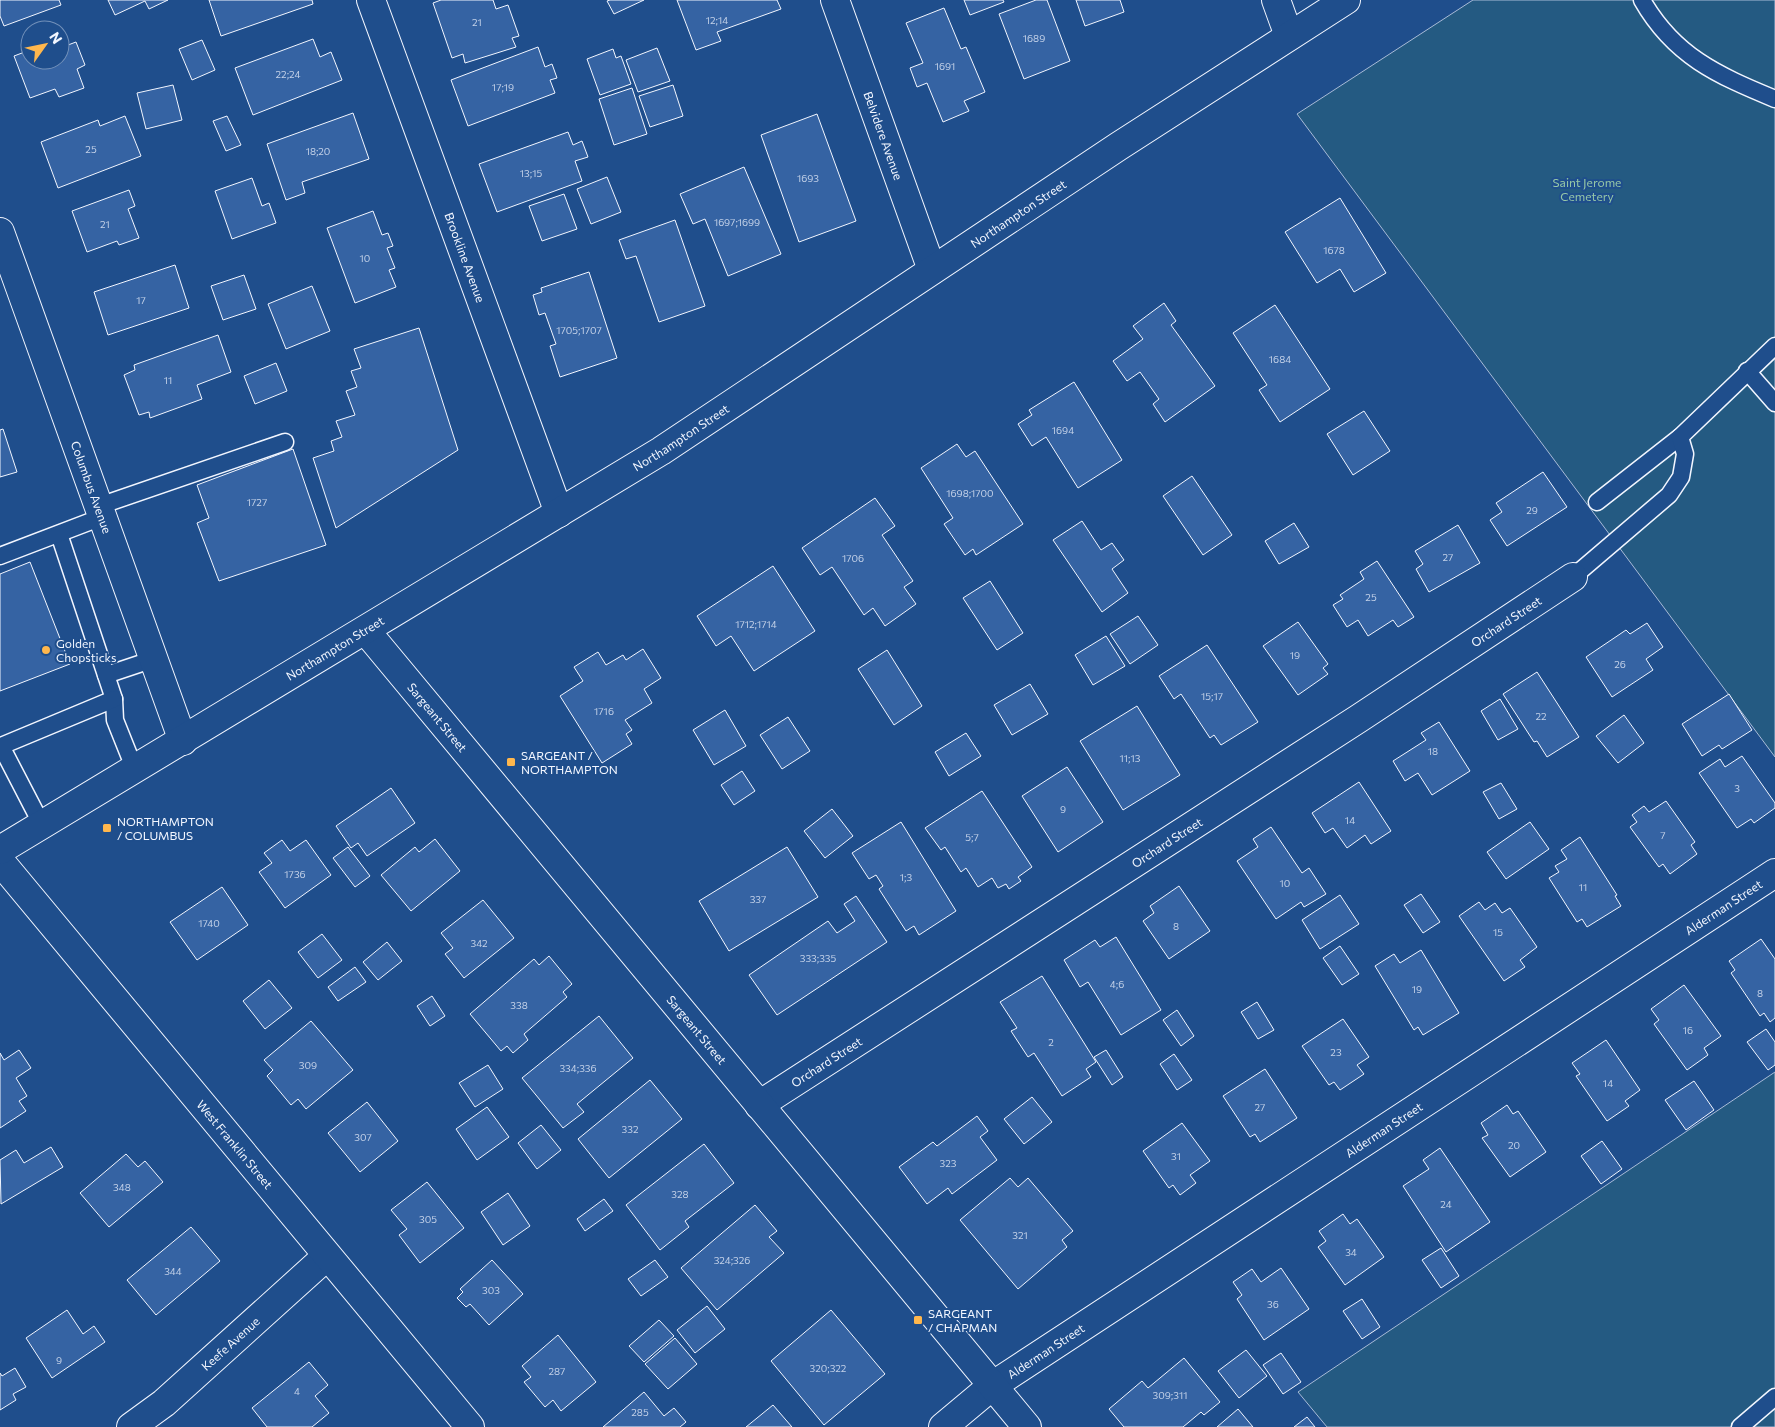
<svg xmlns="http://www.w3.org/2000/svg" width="1775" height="1427" viewBox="0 0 1775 1427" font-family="Commissioner,sans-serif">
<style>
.green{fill:#245a82;stroke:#a8bbd7}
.building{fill:#3563a3;stroke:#f2f6ff}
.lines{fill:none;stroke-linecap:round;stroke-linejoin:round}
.service-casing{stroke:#f2f6ff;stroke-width:19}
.minor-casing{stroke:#f2f6ff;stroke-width:30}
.tertiary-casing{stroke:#f2f6ff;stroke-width:30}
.primary-casing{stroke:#f2f6ff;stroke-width:30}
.service{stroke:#1f4e8c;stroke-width:16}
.minor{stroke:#1f4e8c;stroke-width:28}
.tertiary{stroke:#1f4e8c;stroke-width:28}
.primary{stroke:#1f4e8c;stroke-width:28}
.poi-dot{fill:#ffb74d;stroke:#1f4e8c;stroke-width:2}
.labels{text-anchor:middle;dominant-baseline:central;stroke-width:4;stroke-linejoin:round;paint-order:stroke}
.number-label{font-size:10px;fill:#c3d1e8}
.street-label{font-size:12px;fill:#f2f6ff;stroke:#1f4e8c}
.park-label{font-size:12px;fill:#97c8a6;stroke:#1f4e8c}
.poi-label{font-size:12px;fill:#f2f6ff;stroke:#1f4e8c;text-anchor:start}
</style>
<rect width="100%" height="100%" fill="#1f4e8c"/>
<g class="green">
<polygon points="1473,0 1775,0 1775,757 1297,114"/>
<polygon points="1775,1072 1775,1427 1327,1427 1298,1392"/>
</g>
<g class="building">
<polygon points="0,0 59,0 61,5 4,26 0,16"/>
<polygon points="108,0 168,0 149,9 145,1 115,15"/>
<polygon points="209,0 312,0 313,4 221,36"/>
<polygon points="441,0 493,0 496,9 508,5 519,36 512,38 516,47 465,63 463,54 452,58 433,3"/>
<polygon points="610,0 644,0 614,14 607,1"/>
<polygon points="677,0 777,0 781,9 717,32 721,41 696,50"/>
<polygon points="964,0 1003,0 1004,2 970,15"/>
<polygon points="1036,0 1047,0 1070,61 1024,79 999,14"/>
<polygon points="1076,0 1120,0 1124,12 1085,26"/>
<polygon points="944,8 961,49 966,47 985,92 964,101 969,111 943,122 927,83 917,87 910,68 923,63 906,23"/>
<polygon points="65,37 68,45 76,42 85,65 77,69 84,88 59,97 55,89 30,98 14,56 30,50 30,60 60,60 60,39"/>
<polygon points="313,39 320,57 331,52 342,80 253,115 235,68"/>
<polygon points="202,40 215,70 192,80 179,49"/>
<polygon points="538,47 545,67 552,64 557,78 550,80 555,93 468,126 451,80"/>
<polygon points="657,48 670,81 638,92 626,60"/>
<polygon points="613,49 616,58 621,56 631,84 600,95 587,59"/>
<polygon points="173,85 182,120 146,129 137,93"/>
<polygon points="673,85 683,116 650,127 639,96"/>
<polygon points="632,88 647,134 614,145 599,99"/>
<polygon points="353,113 369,159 302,182 305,193 286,200 267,144"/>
<polygon points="817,114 856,221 799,242 761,135"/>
<polygon points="125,116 141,156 58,188 41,142 98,120 100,126"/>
<polygon points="227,116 241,145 226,151 213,121"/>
<polygon points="568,132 573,145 582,141 588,157 575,161 582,181 497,212 479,164"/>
<polygon points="744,167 781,254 728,276 705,219 693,224 680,194"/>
<polygon points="607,177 621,212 591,224 577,189"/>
<polygon points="252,178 262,206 269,203 276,223 232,239 215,191"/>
<polygon points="129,190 135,206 128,209 139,238 119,245 117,241 87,252 72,211"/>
<polygon points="564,194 577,229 542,241 529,206"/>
<polygon points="1340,198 1386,273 1354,292 1340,269 1317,283 1285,232"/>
<polygon points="373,211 382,235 388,233 393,246 387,248 395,268 389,270 396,287 355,303 327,228"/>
<polygon points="675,220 705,306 659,322 636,256 626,259 619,240"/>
<polygon points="175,265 189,308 108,335 94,292"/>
<polygon points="589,272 617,358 560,377 550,346 556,344 545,313 539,315 533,295 542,292 541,288"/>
<polygon points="244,275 256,309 223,320 211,286"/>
<polygon points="312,286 330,331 286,349 268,304"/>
<polygon points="1164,303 1176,321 1171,325 1215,386 1165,422 1153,404 1159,399 1140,372 1127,381 1113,361 1143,339 1133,326"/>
<polygon points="1275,305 1330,389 1280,422 1259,390 1267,385 1233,333"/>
<polygon points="419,328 458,450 336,528 313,458 334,451 331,441 342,437 336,421 355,415 346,391 357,387 351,371 361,368 354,349"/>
<polygon points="218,335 231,372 197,385 202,399 150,418 149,412 139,415 124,375 135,370 134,365"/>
<polygon points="276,363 287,391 255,404 244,376"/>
<polygon points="1074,382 1122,460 1078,488 1046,437 1032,446 1018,424 1032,415 1029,410"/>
<polygon points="1364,411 1390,451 1353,475 1327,434"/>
<polygon points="3,429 17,472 0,477 0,430"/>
<polygon points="957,444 966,457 975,451 1023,524 976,555 973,549 965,555 944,524 953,518 921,468"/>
<polygon points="293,449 326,545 219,581 197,523 209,518 197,485"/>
<polygon points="1543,472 1567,507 1507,546 1490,520 1502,512 1496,503"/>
<polygon points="1192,476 1232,535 1203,555 1163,496"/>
<polygon points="875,498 895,526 882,535 913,581 904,587 916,604 885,626 873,608 864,615 832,567 820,575 802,548"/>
<polygon points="1082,521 1101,550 1112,543 1124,560 1112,569 1128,593 1102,612 1053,540"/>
<polygon points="1294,523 1309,547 1279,564 1265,541"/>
<polygon points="1458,525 1480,563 1429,592 1416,569 1423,564 1415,551"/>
<polygon points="1377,561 1414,617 1398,627 1393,620 1368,636 1358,620 1347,627 1333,605 1343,599 1340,595 1364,579 1360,572"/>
<polygon points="30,562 70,664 0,691 0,574"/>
<polygon points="773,566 815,631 754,671 731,636 716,646 697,616"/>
<polygon points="990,581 1023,633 997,650 963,598"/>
<polygon points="1138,616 1158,645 1130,664 1110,634"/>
<polygon points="1298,622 1328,664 1323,668 1328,674 1298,695 1263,646"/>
<polygon points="1647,623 1663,647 1646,659 1653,670 1612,697 1586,657 1626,630 1630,634"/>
<polygon points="1106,636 1125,666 1093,685 1075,655"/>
<polygon points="1207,645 1258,722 1221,745 1214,735 1210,738 1181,694 1174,699 1159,676"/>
<polygon points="643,649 661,678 644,689 652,703 625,720 632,730 626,734 632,744 602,763 560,696 583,681 574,667 598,652 606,665 623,655 626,660"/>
<polygon points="887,650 922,706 894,725 858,669"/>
<polygon points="1537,672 1579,737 1547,757 1537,741 1534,742 1503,694"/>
<polygon points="1030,684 1048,714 1012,735 994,705"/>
<polygon points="1729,694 1752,730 1722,749 1719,745 1702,756 1682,724"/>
<polygon points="1500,699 1518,729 1498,740 1481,711"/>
<polygon points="1137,706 1180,775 1123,810 1080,741"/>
<polygon points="725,710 746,746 714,765 693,730"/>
<polygon points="1624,715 1644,743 1618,763 1596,736"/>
<polygon points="788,717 810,751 782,769 760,735"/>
<polygon points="1439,722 1470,771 1432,795 1418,773 1405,781 1393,761 1426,740 1421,733"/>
<polygon points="966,733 981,756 949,776 935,752"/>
<polygon points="1742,756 1775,803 1775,808 1754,823 1751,819 1737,828 1699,773 1720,759 1725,767"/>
<polygon points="1067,767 1103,822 1058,852 1022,796"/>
<polygon points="742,771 755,791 734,805 721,785"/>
<polygon points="1359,782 1391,831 1371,844 1365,835 1347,848 1333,828 1325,833 1312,813"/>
<polygon points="1501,783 1517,809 1499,819 1483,792"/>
<polygon points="391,788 415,823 367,856 358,843 351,848 336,826"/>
<polygon points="982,791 1032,867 1018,877 1021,881 1009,889 1006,884 998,888 992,878 978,887 966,868 961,872 945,847 941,850 925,828"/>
<polygon points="1666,801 1695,842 1691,845 1697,854 1670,874 1663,864 1659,867 1630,827 1637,822 1632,815 1644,806 1649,812"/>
<polygon points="832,809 853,836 825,858 804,831"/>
<polygon points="901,822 956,911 919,935 914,926 906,931 879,889 883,886 876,875 869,879 852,853"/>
<polygon points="1530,822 1549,849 1506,879 1487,852"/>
<polygon points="1271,827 1302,873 1309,868 1326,894 1304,907 1301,902 1276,919 1237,861 1258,847 1253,839"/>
<polygon points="1580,837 1617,895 1615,896 1621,906 1587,927 1582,919 1577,922 1549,878 1559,872 1555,866 1567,859 1561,850"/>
<polygon points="435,839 460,871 411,911 381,875 415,847 419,852"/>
<polygon points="282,840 290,851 306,840 331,875 285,908 259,872 272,863 264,853"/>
<polygon points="348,847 370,876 355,887 333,858"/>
<polygon points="787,847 818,897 729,951 699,901"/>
<polygon points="1179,886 1210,931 1169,959 1143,921 1154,913 1150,906"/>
<polygon points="222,887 248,925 197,960 170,922"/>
<polygon points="1421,894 1440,922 1423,933 1404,905"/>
<polygon points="1340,895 1359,924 1320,949 1302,920"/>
<polygon points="856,896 887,942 777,1015 749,975 828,921 837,933 855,921 844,904"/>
<polygon points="483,900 514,938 464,978 445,954 453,948 441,933"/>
<polygon points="1479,902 1485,910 1495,903 1502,913 1510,908 1537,947 1520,960 1525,967 1504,981 1459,916"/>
<polygon points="322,934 342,960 318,978 298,952"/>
<polygon points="1116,937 1161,1010 1121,1035 1088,982 1080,987 1064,960 1095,940 1100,947"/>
<polygon points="1761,939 1775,959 1775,1018 1770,1022 1764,1013 1760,1016 1731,973 1735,970 1729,961"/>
<polygon points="387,942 402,961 378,980 363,962"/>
<polygon points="1340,946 1359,974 1342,985 1323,958"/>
<polygon points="1421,950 1459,1013 1423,1035 1418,1027 1414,1030 1375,966 1394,954 1400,963"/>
<polygon points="549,956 572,984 563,992 567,997 524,1034 528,1040 513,1053 507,1046 501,1051 470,1014 534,959 539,965"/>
<polygon points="355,967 366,982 338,1001 328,987"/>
<polygon points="1042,976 1096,1062 1086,1069 1091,1077 1062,1096 1034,1053 1028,1057 1011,1031 1017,1028 1000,1002"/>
<polygon points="269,980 292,1008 265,1029 243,1001"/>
<polygon points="1684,985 1721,1036 1704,1048 1708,1055 1687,1070 1654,1024 1659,1020 1651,1009"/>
<polygon points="432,996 445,1016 430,1026 417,1006"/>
<polygon points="1257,1002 1274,1030 1258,1039 1241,1012"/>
<polygon points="1177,1010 1194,1036 1181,1046 1163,1020"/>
<polygon points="599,1016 633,1058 577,1104 584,1112 563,1128 522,1078"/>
<polygon points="1343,1019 1369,1057 1357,1065 1364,1074 1340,1090 1334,1082 1329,1085 1302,1046"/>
<polygon points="311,1021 353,1070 306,1109 298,1099 291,1105 267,1076 273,1070 264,1060"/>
<polygon points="1766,1029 1775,1042 1775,1065 1768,1070 1747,1042"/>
<polygon points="1606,1040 1640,1090 1625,1101 1629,1106 1607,1121 1576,1076 1580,1074 1572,1063"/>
<polygon points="19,1050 31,1068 16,1078 27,1096 19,1101 26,1111 0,1128 0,1053 4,1060"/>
<polygon points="1106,1050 1123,1077 1112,1085 1094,1057"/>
<polygon points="1174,1054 1192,1080 1177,1090 1160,1064"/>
<polygon points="488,1065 503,1089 475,1107 459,1083"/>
<polygon points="1265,1069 1297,1118 1260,1142 1255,1134 1250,1137 1223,1096"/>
<polygon points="650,1080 682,1119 609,1178 578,1139"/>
<polygon points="1694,1081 1714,1110 1686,1130 1665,1100"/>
<polygon points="1032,1097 1052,1122 1024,1144 1004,1119"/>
<polygon points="367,1102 398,1141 360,1172 328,1133"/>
<polygon points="1507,1105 1513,1114 1518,1111 1546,1152 1510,1177 1482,1138 1488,1135 1481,1123"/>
<polygon points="487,1107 509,1137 477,1160 456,1129"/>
<polygon points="977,1116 988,1131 980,1137 997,1160 952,1194 948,1188 927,1204 899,1167 933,1142 937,1146"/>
<polygon points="1182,1123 1210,1161 1190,1175 1196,1183 1180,1195 1173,1185 1169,1188 1143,1151"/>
<polygon points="541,1125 561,1150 537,1169 518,1143"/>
<polygon points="1602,1141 1622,1169 1601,1184 1581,1156"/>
<polygon points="704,1144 734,1183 685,1221 689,1227 660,1250 626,1205"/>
<polygon points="51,1147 63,1167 1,1204 0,1160 16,1150 24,1163"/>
<polygon points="1440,1148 1490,1222 1446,1252 1403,1186 1429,1169 1423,1160"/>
<polygon points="126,1154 138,1167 145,1161 163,1182 109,1227 80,1193"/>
<polygon points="1010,1178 1018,1187 1028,1178 1073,1231 1062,1240 1067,1247 1018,1289 960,1220"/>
<polygon points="427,1182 464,1228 420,1263 399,1235 407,1229 391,1210"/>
<polygon points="508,1193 530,1226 503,1245 481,1212"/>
<polygon points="604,1199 613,1211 585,1231 577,1219"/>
<polygon points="755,1205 777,1231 769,1237 784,1253 717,1310 681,1268"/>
<polygon points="1343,1214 1350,1224 1357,1219 1384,1257 1345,1285 1318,1247 1326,1241 1319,1231"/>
<polygon points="191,1227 220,1261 156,1315 127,1280"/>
<polygon points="1441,1248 1459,1276 1441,1288 1422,1260"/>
<polygon points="492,1260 523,1294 489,1325 470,1304 466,1307 457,1298 463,1292 460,1289"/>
<polygon points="655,1260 668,1277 641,1296 628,1279"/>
<polygon points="1281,1268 1309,1309 1264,1340 1237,1299 1242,1295 1233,1282 1252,1269 1261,1282"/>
<polygon points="1362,1299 1380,1327 1362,1339 1343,1311"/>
<polygon points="707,1306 725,1329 695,1353 677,1330"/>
<polygon points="67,1310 83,1334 94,1326 105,1342 52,1378 26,1338"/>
<polygon points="831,1310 885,1374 824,1425 771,1361"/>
<polygon points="659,1320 674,1336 644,1362 629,1346"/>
<polygon points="558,1335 596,1382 561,1411 553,1400 545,1407 524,1382 531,1377 522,1366"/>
<polygon points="675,1338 697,1364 668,1389 645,1364"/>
<polygon points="1246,1350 1267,1376 1239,1398 1218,1371"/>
<polygon points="1281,1353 1301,1382 1283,1394 1263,1365"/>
<polygon points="1184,1358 1220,1402 1204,1415 1201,1412 1183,1427 1124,1427 1109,1409 1142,1381 1148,1388"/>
<polygon points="309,1362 328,1385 315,1396 329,1413 312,1427 267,1427 252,1408"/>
<polygon points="15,1368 26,1387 13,1394 16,1400 0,1410 0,1373 2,1376"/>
<polygon points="644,1392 664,1416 674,1408 686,1422 680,1427 603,1427"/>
<polygon points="773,1405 792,1427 746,1427"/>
<polygon points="1238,1409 1253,1427 1217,1427"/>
<polygon points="1307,1417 1315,1427 1294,1427"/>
</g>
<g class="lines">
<defs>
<g id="service">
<path d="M1642,0C1674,56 1717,75 1775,99"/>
<polyline points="1747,371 1775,403"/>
<polyline points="1597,502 1680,437"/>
<polyline points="99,506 285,442"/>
<polyline points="59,534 114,699 115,720 135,770"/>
<polyline points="0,556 102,517"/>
<polyline points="1573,577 1669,495 1681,477 1685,454 1680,437 1775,346"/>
<polyline points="106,675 154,659"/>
<polyline points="42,825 1,746 114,699"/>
<polyline points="1740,1427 1775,1397"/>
</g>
<g id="minor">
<path id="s1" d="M371,0L559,513"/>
<path id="s2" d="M835,0L932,270"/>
<polyline points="1276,0 1289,36"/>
<path id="s3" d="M0,232L183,741"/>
<path id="s4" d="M759,1105L1358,719L1573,577"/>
<path id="s5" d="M131,1427L164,1403L327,1256"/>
<path id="s6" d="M943,1427L992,1386L1775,873"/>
</g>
<g id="tertiary">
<path id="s7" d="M366,631L1027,1427"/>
<path id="s8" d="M0,861L470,1427"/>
</g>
<g id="primary">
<path id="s9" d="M0,850L661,451L1119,146L1346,0"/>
</g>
</defs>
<use href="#service" class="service-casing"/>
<use href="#minor" class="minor-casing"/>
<use href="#tertiary" class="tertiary-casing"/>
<use href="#primary" class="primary-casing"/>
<use href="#service" class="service"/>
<use href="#minor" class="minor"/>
<use href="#tertiary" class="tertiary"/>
<use href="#primary" class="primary"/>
</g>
<g class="poi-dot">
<circle cx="46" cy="650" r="5"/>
<rect x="506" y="757" width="10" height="10" rx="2.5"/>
<rect x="102" y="823" width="10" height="10" rx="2.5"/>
<rect x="913" y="1315" width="10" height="10" rx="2.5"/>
</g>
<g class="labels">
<g class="number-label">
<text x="717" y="20">12;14</text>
<text x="477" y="22">21</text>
<text x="1034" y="38">1689</text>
<text x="945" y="66">1691</text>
<text x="288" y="74">22;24</text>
<text x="503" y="87">17;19</text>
<text x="91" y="149">25</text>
<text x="318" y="151">18;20</text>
<text x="531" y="173">13;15</text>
<text x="808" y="178">1693</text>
<text x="737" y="222">1697;1699</text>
<text x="105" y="224">21</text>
<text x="1334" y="250">1678</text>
<text x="365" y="258">10</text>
<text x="141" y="300">17</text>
<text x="579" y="330">1705;1707</text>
<text x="1280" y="359">1684</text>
<text x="168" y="380">11</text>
<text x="1063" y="430">1694</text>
<text x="970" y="493">1698;1700</text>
<text x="257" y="502">1727</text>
<text x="1532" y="510">29</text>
<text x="1448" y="557">27</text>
<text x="853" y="558">1706</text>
<text x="1371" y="597">25</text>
<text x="756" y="624">1712;1714</text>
<text x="1295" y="655">19</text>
<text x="1620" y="664">26</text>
<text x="1212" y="696">15;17</text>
<text x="604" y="711">1716</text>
<text x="1541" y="716">22</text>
<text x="1433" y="751">18</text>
<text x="1130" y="758">11;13</text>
<text x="1737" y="788">3</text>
<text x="1063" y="809">9</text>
<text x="1350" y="820">14</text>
<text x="1663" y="835">7</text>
<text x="972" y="837">5;7</text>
<text x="295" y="874">1736</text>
<text x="906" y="877">1;3</text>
<text x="1285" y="883">10</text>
<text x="1583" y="887">11</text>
<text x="758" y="899">337</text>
<text x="209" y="923">1740</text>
<text x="1176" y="926">8</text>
<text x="1498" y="932">15</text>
<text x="479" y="943">342</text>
<text x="818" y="958">333;335</text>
<text x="1117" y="984">4;6</text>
<text x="1417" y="989">19</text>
<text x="1760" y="993">8</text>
<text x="519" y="1005">338</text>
<text x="1688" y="1030">16</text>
<text x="1051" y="1042">2</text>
<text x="1336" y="1052">23</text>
<text x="308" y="1065">309</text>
<text x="578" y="1068">334;336</text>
<text x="1608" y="1083">14</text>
<text x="1260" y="1107">27</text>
<text x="630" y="1129">332</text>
<text x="363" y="1137">307</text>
<text x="1514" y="1145">20</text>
<text x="1176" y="1156">31</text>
<text x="948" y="1163">323</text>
<text x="122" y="1187">348</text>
<text x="680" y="1194">328</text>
<text x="1446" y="1204">24</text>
<text x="428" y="1219">305</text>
<text x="1020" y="1235">321</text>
<text x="1351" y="1252">34</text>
<text x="732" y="1260">324;326</text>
<text x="173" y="1271">344</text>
<text x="491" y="1290">303</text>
<text x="1273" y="1304">36</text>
<text x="59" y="1360">9</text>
<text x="828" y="1368">320;322</text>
<text x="557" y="1371">287</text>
<text x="297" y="1391">4</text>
<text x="1170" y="1395">309;311</text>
<text x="640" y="1412">285</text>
</g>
<g class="street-label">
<text stroke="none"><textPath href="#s2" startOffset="144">Belvidere Avenue</textPath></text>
<text stroke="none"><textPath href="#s9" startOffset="1201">Northampton Street</textPath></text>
<text stroke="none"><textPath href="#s1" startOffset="274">Brookline Avenue</textPath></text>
<text stroke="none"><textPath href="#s9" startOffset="796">Northampton Street</textPath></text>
<text stroke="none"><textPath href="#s3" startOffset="271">Columbus Avenue</textPath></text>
<text stroke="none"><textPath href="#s4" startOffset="890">Orchard Street</textPath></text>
<text stroke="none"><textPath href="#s9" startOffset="391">Northampton Street</textPath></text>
<text stroke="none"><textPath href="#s7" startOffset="112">Sargeant Street</textPath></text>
<text stroke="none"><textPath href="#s4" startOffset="485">Orchard Street</textPath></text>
<text stroke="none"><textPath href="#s6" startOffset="938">Alderman Street</textPath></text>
<text stroke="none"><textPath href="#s7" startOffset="518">Sargeant Street</textPath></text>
<text stroke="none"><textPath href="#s4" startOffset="80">Orchard Street</textPath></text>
<text stroke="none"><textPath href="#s6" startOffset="532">Alderman Street</textPath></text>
<text stroke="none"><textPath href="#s8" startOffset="368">West Franklin Street</textPath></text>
<text stroke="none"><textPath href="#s5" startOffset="130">Keefe Avenue</textPath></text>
<text stroke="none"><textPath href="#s6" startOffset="128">Alderman Street</textPath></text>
</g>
<g class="park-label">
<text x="1587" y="182">Saint Jerome<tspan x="1587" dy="14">Cemetery</tspan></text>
</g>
<g class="poi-label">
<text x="56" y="643">Golden<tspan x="56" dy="14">Chopsticks</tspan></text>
<text x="521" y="755">SARGEANT /<tspan x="521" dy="14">NORTHAMPTON</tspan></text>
<text x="117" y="821">NORTHAMPTON<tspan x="117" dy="14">/ COLUMBUS</tspan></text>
<text x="928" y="1313">SARGEANT<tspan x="928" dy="14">/ CHAPMAN</tspan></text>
</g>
</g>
<g transform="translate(45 45) rotate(57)"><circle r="24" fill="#1f4e8c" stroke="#7391ba"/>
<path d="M0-4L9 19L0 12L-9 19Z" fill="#ffb74d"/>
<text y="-8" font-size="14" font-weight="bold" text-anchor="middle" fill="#f2f6ff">N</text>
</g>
</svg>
